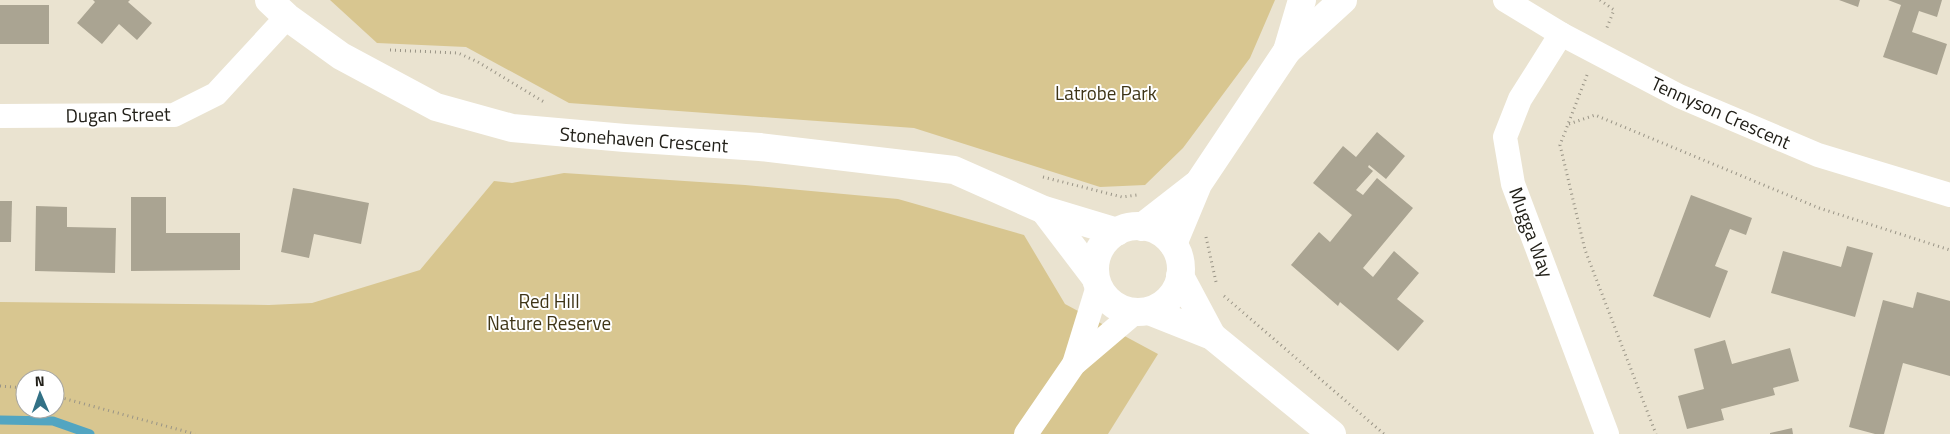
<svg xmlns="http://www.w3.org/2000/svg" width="1950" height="434" viewBox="0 0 1950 434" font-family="'Titillium Web',sans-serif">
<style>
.green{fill:#d8c690;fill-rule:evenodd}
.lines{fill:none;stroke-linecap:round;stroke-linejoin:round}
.stream{stroke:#52a5c1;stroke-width:9}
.building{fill:#aaa492}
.path{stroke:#999486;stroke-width:3;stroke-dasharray:1 4;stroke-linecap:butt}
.street{stroke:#fff;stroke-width:24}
.secondary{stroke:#fff;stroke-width:28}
.labels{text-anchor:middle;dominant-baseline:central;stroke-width:4;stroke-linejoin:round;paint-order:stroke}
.park-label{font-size:19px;fill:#3e3416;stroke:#fff}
.street-label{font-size:19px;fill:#222019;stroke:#fff}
</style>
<rect width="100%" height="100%" fill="#eae3d0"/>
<g class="green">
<polygon points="330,0 1275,0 1250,58 1183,148 1145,185 1100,187 914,128 569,103 466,47 377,43"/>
<path d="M564,173L745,185L898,199L1024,235L1065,304L1158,354L1108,434H0V302L269,305L312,303L420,270L494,181L512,183ZM25,379H55V409H25Z"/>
</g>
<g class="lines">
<polyline class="stream" points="0,420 53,421 90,434"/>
</g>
<g class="building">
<polygon points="93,0 130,0 128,2 152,23 137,40 119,24 102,44 77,23 95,2"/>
<polygon points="1839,0 1860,0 1858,7"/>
<polygon points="1888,0 1942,0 1937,17 1919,11 1912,32 1947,44 1937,75 1883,57 1901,5"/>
<rect x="0" y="5" width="49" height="39"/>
<polygon points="1377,132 1405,156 1386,179 1369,165 1368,167 1373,171 1356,190 1363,195 1377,178 1413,208 1363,268 1373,277 1394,251 1419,273 1397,299 1424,321 1398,351 1340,302 1338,306 1291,265 1319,232 1330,242 1352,215 1313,183 1343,146 1356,157"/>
<polygon points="293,188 369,203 361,244 314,234 309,258 281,252"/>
<polygon points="1691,195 1752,218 1746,235 1730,229 1715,266 1728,271 1710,318 1653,296"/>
<polygon points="131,197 166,197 166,233 240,233 240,270 131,271"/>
<polygon points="0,201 12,201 11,242 0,242"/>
<polygon points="36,206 67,207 67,227 116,228 115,273 35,271"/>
<polygon points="1847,246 1873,253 1855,317 1771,293 1783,251 1841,267"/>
<polygon points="1917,292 1950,301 1950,376 1903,363 1884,434 1875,434 1849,427 1883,300 1913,308"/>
<polygon points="1725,340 1732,364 1790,348 1799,381 1773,388 1775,395 1721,409 1724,420 1687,429 1678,396 1704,389 1694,349"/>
<polygon points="1792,428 1793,434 1770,434 1770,433"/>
</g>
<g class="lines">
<g class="path">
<polyline points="1600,0 1614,10 1606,30"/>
<polyline points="390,50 458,53 478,62 544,102"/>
<polyline points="1587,75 1560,145 1585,250 1656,434"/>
<polyline points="1569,124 1595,115 1819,208 1950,250"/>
<polyline points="1043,177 1122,197 1137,195"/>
<polyline points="1206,237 1216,282"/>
<polyline points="1224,296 1384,434"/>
<polyline points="0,386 25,388"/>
<polyline points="55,396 195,434"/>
</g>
<g class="street">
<polyline points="1505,0 1561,34 1679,96 1818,155 1950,195"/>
<polyline points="1561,34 1520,99 1505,137 1513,184 1607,434"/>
<polyline points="0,116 174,115 216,94 287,17"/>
<polyline points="1074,364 1098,286"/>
<polyline points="1026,434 1074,364 1134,313"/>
</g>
<g class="secondary">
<polyline points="269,0 287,17 341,56 436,107 512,128 625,138 760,147 954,170 1044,210 1117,232"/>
<polyline points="1287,51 1302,0"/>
<polyline points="1044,210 1095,277"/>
<circle cx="1138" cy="269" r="43"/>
<polyline points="1142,227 1196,185"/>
<polyline points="1173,244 1198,184 1287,51 1343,0"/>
<polyline points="1180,276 1212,336"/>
<polyline points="1149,311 1212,336 1332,434"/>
</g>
</g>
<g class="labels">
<g class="park-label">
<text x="1106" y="92">Latrobe Park</text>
<text x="549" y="300">Red Hill<tspan x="549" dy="22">Nature Reserve</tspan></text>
</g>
<g class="street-label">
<text transform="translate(1721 112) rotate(24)">Tennyson Crescent</text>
<text transform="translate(118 114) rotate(-1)">Dugan Street</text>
<text transform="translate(644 139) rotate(4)">Stonehaven Crescent</text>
<text transform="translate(1532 232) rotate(70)">Mugga Way</text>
</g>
</g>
<g transform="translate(40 394) rotate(358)"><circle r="24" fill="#ffffff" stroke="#a7a6a3"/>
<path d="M0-4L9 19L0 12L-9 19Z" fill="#327186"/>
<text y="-8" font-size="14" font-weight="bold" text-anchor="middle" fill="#222019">N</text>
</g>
</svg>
